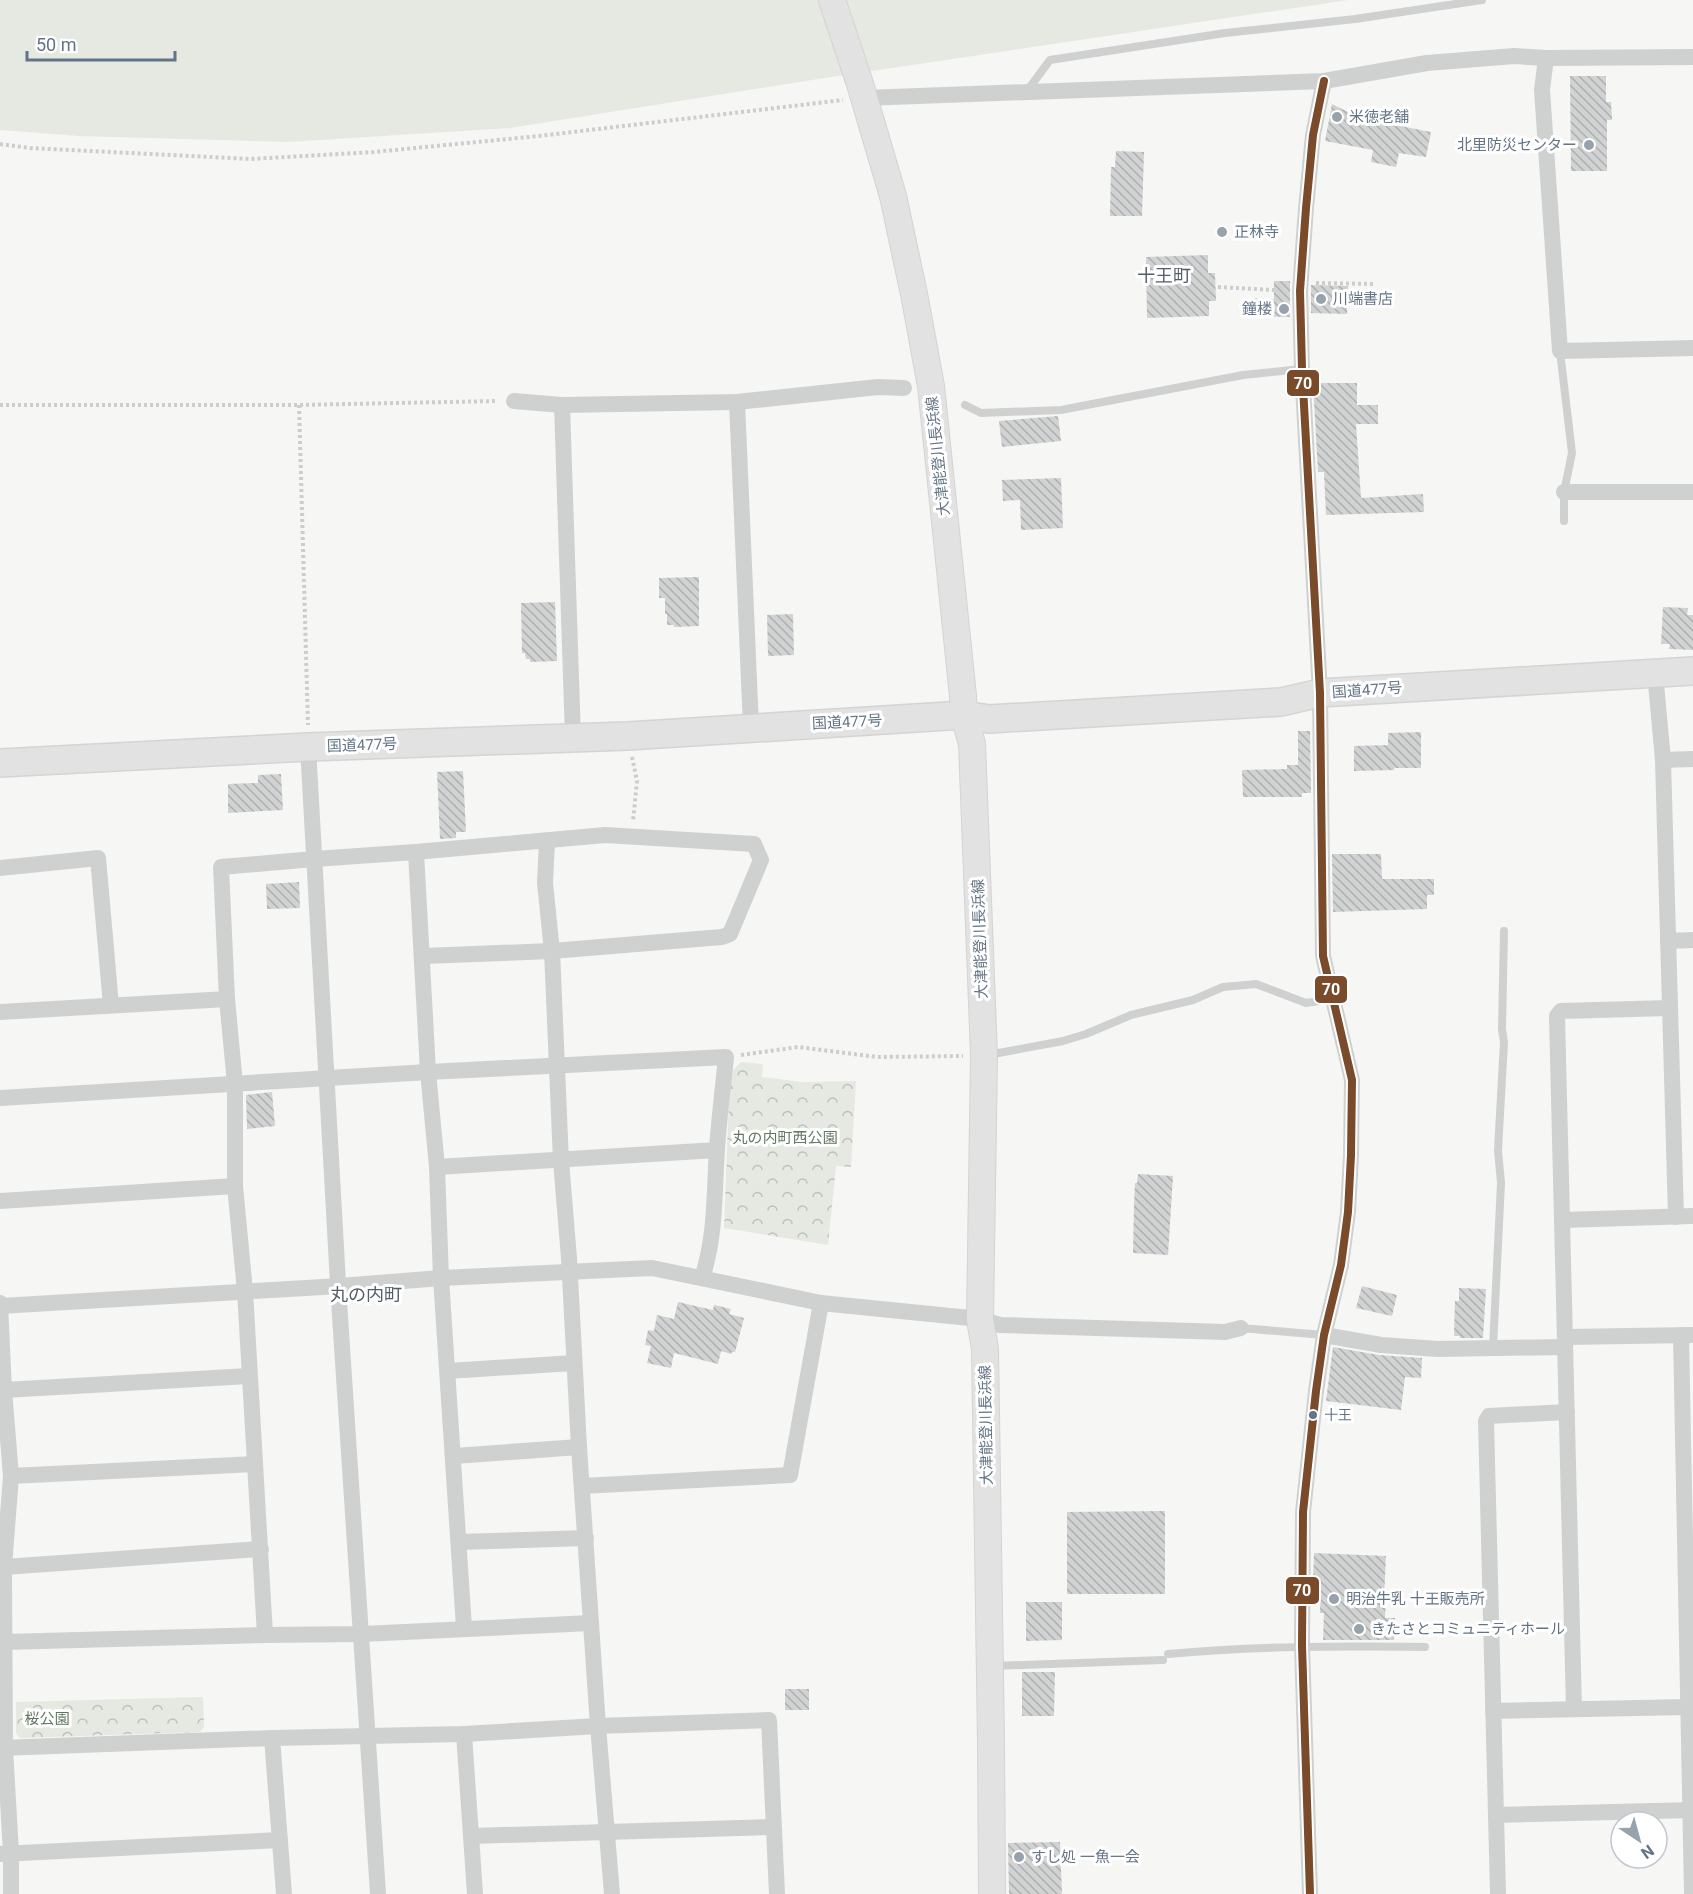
<svg xmlns="http://www.w3.org/2000/svg" width="1693" height="1894" viewBox="0 0 1693 1894" font-family="Roboto,'Noto Sans JP',sans-serif">
<style>
.green{fill:#e5e9e2}
.forest{fill:url(#forest-crowns)}
.building{fill:url(#building-back-hatch)}
.lines{fill:none;stroke-linecap:round;stroke-linejoin:round}
.primary-casing{stroke:#d3d4d3;stroke-width:28}
.trunk-casing{stroke:#d3d4d4;stroke-width:30}
.path{stroke:#cccdce;stroke-width:4;stroke-dasharray:3 3;stroke-linecap:butt}
.service{stroke:#cfd1d1;stroke-width:8}
.minor{stroke:#cfd1d1;stroke-width:16}
.primary{stroke:#e2e2e3;stroke-width:26}
.trunk{stroke:#e2e2e3;stroke-width:27}
.bus-1-casing{stroke:#fff;stroke-width:12}
.bus-1{stroke:#7a4b2a;stroke-width:8}
.poi-dot{fill:#96a2ac;stroke:#fff;stroke-width:2}
.bus-dot{fill:#637486;stroke:#fff;stroke-width:2}
.labels{text-anchor:middle;dominant-baseline:central;stroke-width:6;stroke-linejoin:round;paint-order:stroke}
.bus-label{font-size:14px;fill:#637486;stroke:#fff;text-anchor:start}
.poi-label{font-size:15px;fill:#637486;stroke:#fff;text-anchor:start}
.street-label{font-size:15px;fill:#637486;stroke:#fff}
.park-label{font-size:15px;fill:#62785f;stroke:#fff}
.quarter-label{font-size:18px;fill:#525e6b;stroke:#fff}
.line-badge{stroke:#fff;stroke-width:2}
.badge-label{font-size:16px;text-anchor:middle;font-weight:bold;fill:#fff}
</style>
<defs>
<pattern id="forest-crowns" width="20" height="18" patternUnits="userSpaceOnUse" patternTransform="scale(1.5)"><rect width="20" height="18" fill="#e5e9e2"/><path d="M2 6a3 3 0 1 1 6 0M12 15a3 3 0 1 1 6 0" fill="none" stroke="#bdc1bd"/></pattern>
<pattern id="building-back-hatch" width="6" height="6" patternUnits="userSpaceOnUse" patternTransform="scale(1.5)"><rect width="6" height="6" fill="#d1d2d2"/><path d="M-1 5l2 2M0 0l6 6M5-1l2 2" fill="none" stroke="#adafb0"/></pattern>
</defs>
<rect width="100%" height="100%" fill="#f6f6f4"/>
<polygon class="green" points="0,0 1348,0 818,79 510,128 288,142 79,136 0,130"/>
<g class="forest">
<polygon points="741,1062 763,1064 762,1077 802,1082 856,1081 851,1167 836,1166 828,1245 724,1228 730,1073"/>
<polygon points="203,1697 204,1727 200,1732 20,1738 16,1733 16,1702"/>
</g>
<g class="building">
<polygon points="1570,76 1606,76 1606,102 1611,102 1612,120 1607,120 1607,171 1571,171"/>
<polygon points="1332,104 1360,118 1431,132 1426,157 1399,153 1396,167 1371,162 1373,150 1325,141"/>
<polygon points="1116,151 1144,152 1142,216 1110,216 1111,167 1115,167"/>
<polygon points="1208,255 1208,273 1215,273 1216,301 1209,301 1209,316 1147,318 1146,257"/>
<polygon points="1274,281 1290,281 1290,317 1251,316 1252,298 1274,299"/>
<polygon points="1311,285 1348,286 1347,314 1311,313"/>
<polygon points="1313,383 1357,383 1357,405 1378,405 1378,424 1356,424 1361,498 1423,494 1424,512 1326,515 1324,472 1318,472"/>
<polygon points="1058,416 1061,441 1002,447 999,421"/>
<polygon points="1061,478 1063,528 1021,530 1020,500 1003,501 1002,480"/>
<polygon points="699,577 699,626 674,627 674,625 667,625 667,614 665,614 665,598 659,598 659,578"/>
<polygon points="555,602 557,661 530,662 530,659 526,659 525,653 522,653 521,603"/>
<polygon points="1663,607 1688,608 1687,615 1693,615 1693,650 1669,649 1670,644 1661,644"/>
<polygon points="793,614 794,655 768,656 767,615"/>
<polygon points="1298,731 1310,731 1311,793 1302,793 1302,797 1243,797 1242,770 1287,769 1287,765 1298,765"/>
<polygon points="1421,732 1421,768 1394,768 1394,770 1354,771 1354,746 1388,745 1388,733"/>
<polygon points="463,771 466,832 456,832 456,838 440,839 437,772"/>
<polygon points="281,774 283,810 228,813 228,784 258,783 258,775"/>
<polygon points="1332,854 1381,854 1382,879 1434,879 1434,895 1427,895 1427,909 1333,912"/>
<polygon points="299,882 300,908 267,909 266,884"/>
<polygon points="272,1092 275,1126 247,1129 246,1095"/>
<polygon points="1138,1174 1173,1176 1168,1255 1133,1253 1134,1205 1135,1183 1137,1183"/>
<polygon points="1362,1286 1397,1295 1392,1316 1356,1308"/>
<polygon points="1459,1288 1486,1289 1483,1338 1460,1338 1460,1336 1454,1336 1455,1301 1459,1301"/>
<polygon points="678,1302 713,1310 714,1305 731,1309 729,1314 744,1318 735,1352 732,1352 731,1354 721,1351 718,1364 674,1353 671,1368 647,1363 651,1346 645,1345 648,1330 654,1331 657,1315 674,1319"/>
<polygon points="1333,1347 1379,1355 1422,1358 1421,1378 1405,1377 1401,1410 1326,1401"/>
<polygon points="1165,1511 1165,1594 1067,1594 1067,1512"/>
<polygon points="1314,1553 1386,1556 1384,1598 1386,1598 1385,1618 1395,1618 1394,1640 1323,1640 1324,1613 1320,1613 1321,1582 1313,1582"/>
<polygon points="1026,1602 1062,1602 1062,1640 1026,1641"/>
<polygon points="1022,1672 1055,1672 1054,1716 1022,1716"/>
<rect x="785" y="1689" width="24" height="21"/>
<polygon points="1060,1842 1062,1894 1009,1894 1008,1843"/>
</g>
<g class="lines">
<defs>
<polyline id="primary" points="832,0 860,84 893,196 914,294 931,386 963,696 964,715 972,744 984,1055 980,1319 985,1349 991,1741 992,1894"/>
<polyline id="trunk" points="0,763 308,747 628,736 964,715 989,719 1281,702 1320,693 1693,671"/>
</defs>
<use href="#primary" class="primary-casing"/>
<use href="#trunk" class="trunk-casing"/>
<g class="path">
<polyline points="0,144 30,148 251,159 374,152 539,136 843,100"/>
<polyline points="1316,283 1375,284"/>
<polyline points="1218,287 1274,290"/>
<polyline points="0,405 299,405 497,401"/>
<polyline points="299,405 308,725"/>
<polyline points="632,757 637,781 633,821"/>
<polyline points="741,1055 798,1047 877,1057 963,1056"/>
</g>
<g class="service">
<polyline points="1027,91 1050,60 1225,33 1355,19 1482,0"/>
<polyline points="1560,351 1572,453 1564,492 1564,521"/>
<polyline points="965,405 981,413 1061,410 1243,375 1302,369"/>
<polyline points="988,1055 1063,1041 1086,1034 1131,1015 1193,1000 1223,987 1256,984 1306,1003 1333,999"/>
<polyline points="1241,1328 1324,1335"/>
<polyline points="1493,1348 1501,1183 1498,1150 1504,1042 1502,1029 1504,931"/>
<path d="M1168,1654C1254,1646 1339,1646 1425,1647"/>
<polyline points="993,1666 1163,1660"/>
</g>
<g class="minor">
<polyline points="1693,57 1546,58 1542,90 1560,351 1693,348"/>
<polyline points="864,98 1324,81 1427,63 1514,56 1546,58"/>
<polyline points="514,401 562,405 737,402 878,387 904,388"/>
<polyline points="737,402 751,727"/>
<polyline points="562,405 573,738"/>
<polyline points="1564,492 1693,492"/>
<polyline points="1655,673 1663,760 1676,1217"/>
<polyline points="308,747 339,1301 378,1894"/>
<polyline points="1663,760 1693,759"/>
<polyline points="547,841 545,883 552,951 561,1161 569,1258 579,1447 598,1726 612,1894"/>
<polyline points="416,852 428,1072 437,1167 441,1278 464,1628"/>
<polyline points="0,868 98,858 111,1005"/>
<polyline points="1668,941 1693,940"/>
<polyline points="0,1012 227,999"/>
<path d="M0,1098L428,1072L726,1057C723,1088 719,1119 717,1149C714,1193 716,1236 702,1278"/>
<polyline points="437,1167 717,1150"/>
<polyline points="0,1201 235,1186"/>
<polyline points="1562,1220 1693,1216"/>
<polyline points="0,1303 4,1390 11,1476 4,1567 5,1748 11,1853 11,1894"/>
<polyline points="0,1306 340,1286 441,1278 652,1268 821,1303 980,1319 1000,1325 1225,1332 1241,1328"/>
<polyline points="1324,1335 1381,1345 1438,1349 1565,1347"/>
<polyline points="1681,1335 1692,1894"/>
<polyline points="1565,1337 1693,1335"/>
<polyline points="448,1371 573,1363"/>
<polyline points="4,1390 249,1376"/>
<polyline points="454,1456 579,1447"/>
<polyline points="11,1476 255,1464"/>
<polyline points="582,1486 790,1475 821,1303"/>
<polyline points="459,1542 586,1538"/>
<polyline points="4,1567 261,1549"/>
<polyline points="265,1635 245,1291 235,1186 235,1084 227,999 221,867 314,859 416,852 605,835 754,844 761,860 730,934 722,937 552,951 423,956"/>
<polyline points="4,1642 265,1635 362,1634 591,1623"/>
<polyline points="1574,1709 1557,1016 1561,1011 1670,1008"/>
<polyline points="1493,1711 1688,1707"/>
<polyline points="464,1734 475,1894"/>
<polyline points="272,1738 284,1894"/>
<polyline points="0,1748 272,1738 464,1734 598,1726 769,1720 777,1894"/>
<polyline points="1496,1815 1693,1810"/>
<polyline points="472,1836 773,1827"/>
<polyline points="0,1854 280,1840"/>
<polyline points="1310,1894 1302,1646 1303,1512 1316,1391 1324,1335 1341,1265 1348,1212 1351,1155 1352,1080 1323,956 1320,693 1302,369 1300,291 1306,208 1313,135 1324,81"/>
<polyline points="1498,1894 1486,1421 1489,1416 1567,1412"/>
</g>
<use href="#primary" class="primary"/>
<use href="#trunk" class="trunk"/>
<defs>
<polyline id="bus-1" points="1310,1894 1302,1646 1303,1512 1316,1391 1324,1335 1341,1265 1348,1212 1351,1155 1352,1080 1323,956 1320,693 1302,369 1300,291 1306,208 1313,135 1324,81"/>
</defs>
<use href="#bus-1" class="bus-1-casing"/>
<use href="#bus-1" class="bus-1"/>
</g>
<g class="poi-dot">
<circle cx="1337" cy="117" r="6"/>
<circle cx="1589" cy="145" r="6"/>
<circle cx="1222" cy="232" r="6"/>
<circle cx="1321" cy="299" r="6"/>
<circle cx="1284" cy="309" r="6"/>
<circle cx="1334" cy="1599" r="6"/>
<circle cx="1359" cy="1629" r="6"/>
<circle cx="1019" cy="1857" r="6"/>
</g>
<circle class="bus-dot" cx="1313" cy="1415" r="5"/>
<g class="labels">
<g class="bus-label">
<text x="1324" y="1415">十王</text>
</g>
<g class="poi-label">
<text x="1349" y="117">米徳老舗</text>
<text x="1577" y="145" text-anchor="end">北里防災センター</text>
<text x="1234" y="232">正林寺</text>
<text x="1333" y="299">川端書店</text>
<text x="1272" y="309" text-anchor="end">鐘楼</text>
<text x="1346" y="1599">明治牛乳 十王販売所</text>
<text x="1371" y="1629">きたさとコミュニティホール</text>
<text x="1031" y="1857">すし処 一魚一会</text>
</g>
<g class="street-label">
<text transform="translate(938 456) rotate(-96)">大津能登川長浜線</text>
<text transform="translate(1367 690) rotate(-4)">国道477号</text>
<text transform="translate(847 722) rotate(-3)">国道477号</text>
<text transform="translate(362 745) rotate(-2)">国道477号</text>
<text transform="translate(980 939) rotate(-92)">大津能登川長浜線</text>
<text transform="translate(986 1425) rotate(-91)">大津能登川長浜線</text>
</g>
<g class="park-label">
<text x="785" y="1138">丸の内町西公園</text>
<text x="47" y="1719">桜公園</text>
</g>
<g class="quarter-label">
<text x="1164" y="275">十王町</text>
<text x="366" y="1294">丸の内町</text>
</g>
</g>
<g class="line-badge">
<rect x="1286" y="369" width="34" height="28" rx="6" fill="#7a4b2a"/>
<rect x="1314" y="975" width="34" height="29" rx="6" fill="#7a4b2a"/>
<rect x="1285" y="1576" width="35" height="29" rx="6" fill="#7a4b2a"/>
</g>
<g class="badge-label">
<text x="1303" y="389">70</text>
<text x="1331" y="995">70</text>
<text x="1302" y="1596">70</text>
</g>
<g transform="translate(1639 1840) rotate(144)"><circle r="28" fill="#ffffff" stroke="#c1c7cf" stroke-width="1.5"/>
<path d="M0-4.5L10 22L0 15L-10 22Z" fill="#96a2ac"/>
<text y="-9" font-size="16" font-weight="bold" text-anchor="middle" fill="#637486">N</text>
</g>
<path d="M27 51v9h148v-9" fill="none" stroke="#637486" stroke-width="3"/>
<text x="36" y="51" font-size="18" fill="#637486" stroke="#ffffff" stroke-width="4.5" paint-order="stroke">50 m</text>
</svg>
